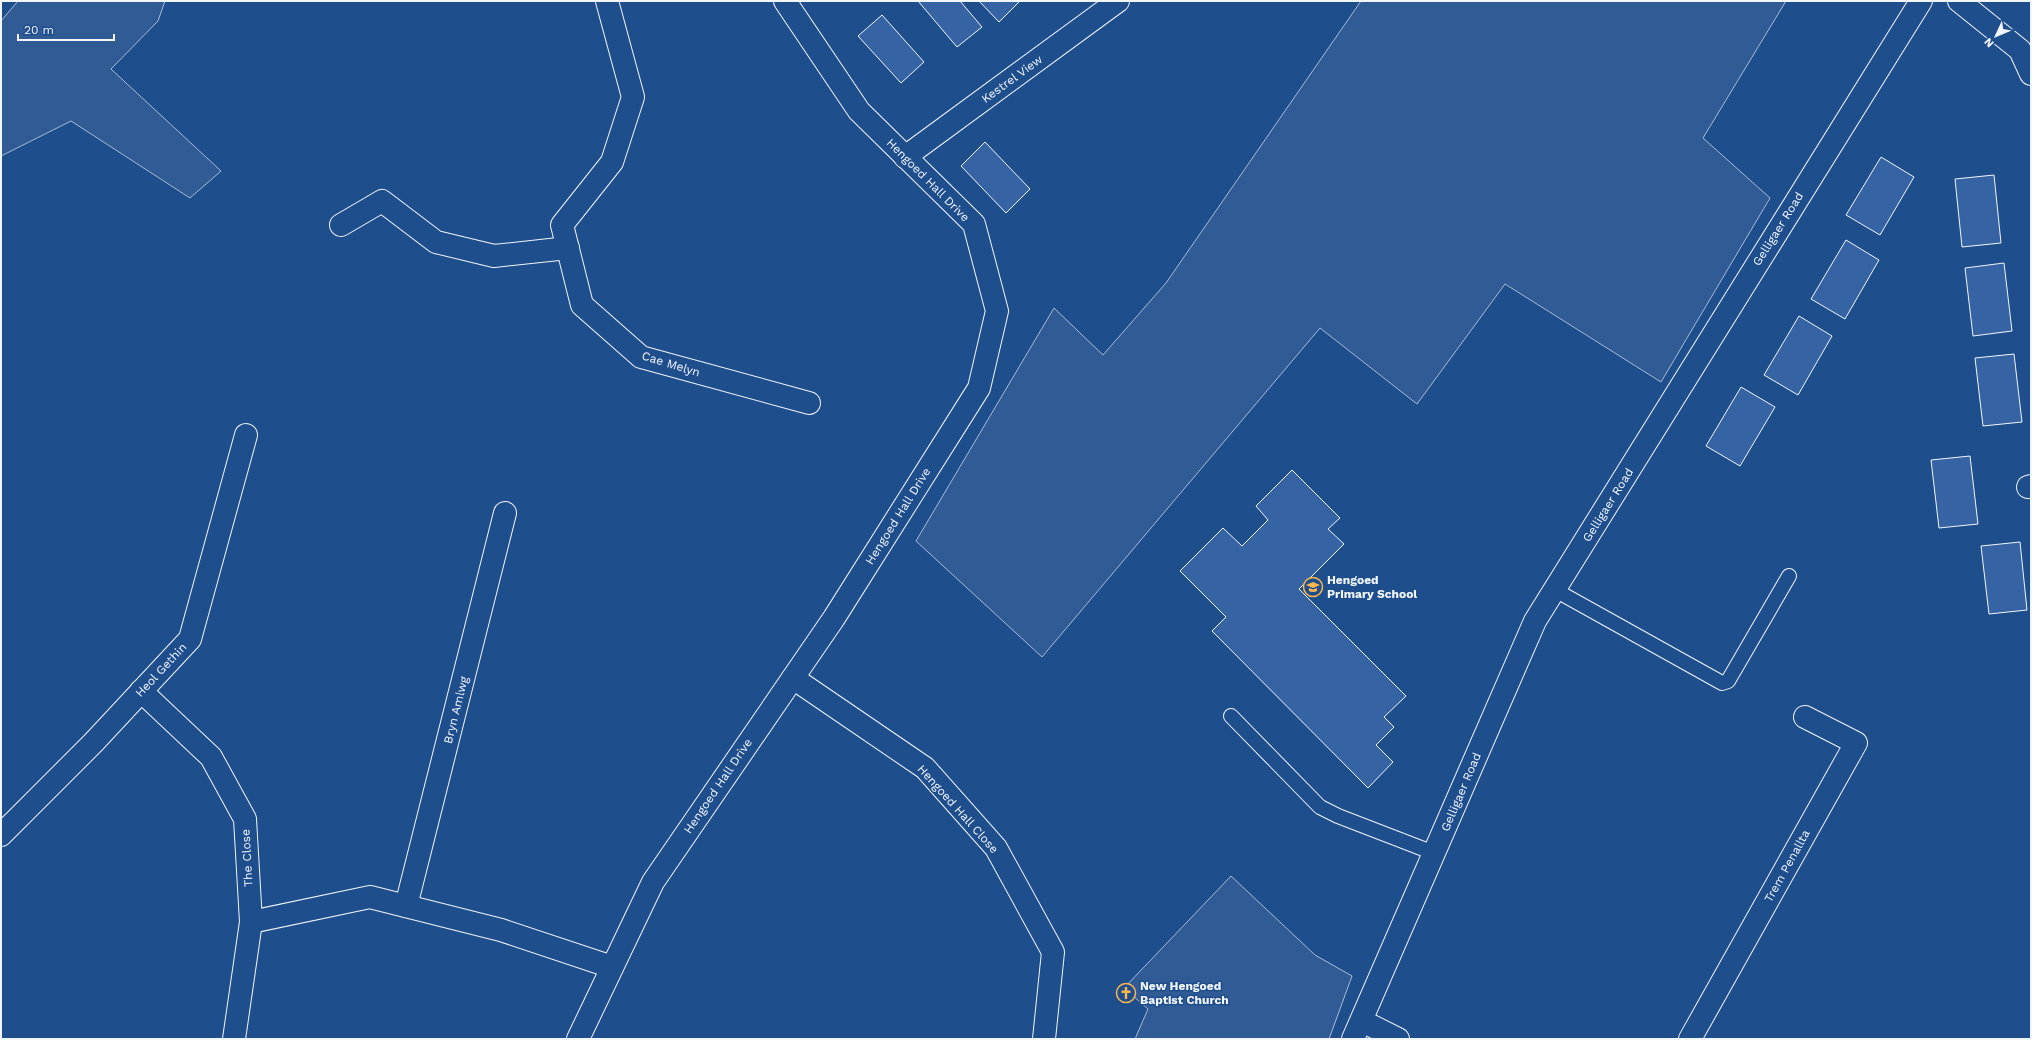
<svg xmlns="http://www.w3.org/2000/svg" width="2032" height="1040" viewBox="0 0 2032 1040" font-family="'Work Sans',sans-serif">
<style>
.green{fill:#305b95;stroke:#a8bbd7}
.building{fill:#3563a3;stroke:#f2f6ff}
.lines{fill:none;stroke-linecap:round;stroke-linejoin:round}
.service-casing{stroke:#f2f6ff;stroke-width:16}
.minor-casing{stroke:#f2f6ff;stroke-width:24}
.tertiary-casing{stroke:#f2f6ff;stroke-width:24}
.service{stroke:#1f4e8c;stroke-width:14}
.minor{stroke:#1f4e8c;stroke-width:22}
.tertiary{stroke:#1f4e8c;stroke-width:22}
.labels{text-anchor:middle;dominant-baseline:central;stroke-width:3;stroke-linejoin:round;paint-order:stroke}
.street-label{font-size:12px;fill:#f2f6ff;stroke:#1f4e8c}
.poi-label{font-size:12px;font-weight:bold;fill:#f2f6ff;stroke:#1f4e8c;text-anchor:start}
</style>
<rect width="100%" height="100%" fill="#1f4e8c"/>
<g class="green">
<polygon points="18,1 165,1 158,21 111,69 221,171 190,198 71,121 1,156 1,21"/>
<polygon points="1361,1 1786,1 1703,138 1770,198 1661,382 1505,284 1417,404 1320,328 1042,657 916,541 1054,308 1103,355 1166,283"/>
<polygon points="1231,876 1315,955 1352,976 1329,1039 1135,1039 1148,1009 1124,988"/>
</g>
<g class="building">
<polygon points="918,1 960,1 982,27 957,47"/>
<polygon points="979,1 1020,1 999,22"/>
<polygon points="882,15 924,62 901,83 858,36"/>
<polygon points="985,142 1030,189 1006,213 961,166"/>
<polygon points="1881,157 1914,177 1880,235 1846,215"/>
<polygon points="1994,175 2001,243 1962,247 1955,179"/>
<polygon points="1846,240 1879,260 1845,319 1811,299"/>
<polygon points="2004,263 2012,331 1973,336 1965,268"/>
<polygon points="1799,316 1832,336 1798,395 1764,375"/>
<polygon points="2014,354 2022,422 1983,426 1975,358"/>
<polygon points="1741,387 1775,407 1740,466 1706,446"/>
<polygon points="1970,456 1978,524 1939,528 1931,460"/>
<polygon points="1292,470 1340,518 1328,529 1344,544 1299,589 1406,696 1384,717 1394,727 1376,745 1393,762 1368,788 1212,631 1226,617 1180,571 1223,528 1242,546 1268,520 1256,506"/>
<polygon points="2020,542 2027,610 1989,614 1981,546"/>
</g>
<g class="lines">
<defs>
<g id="service">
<polyline points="1555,590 1722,683 1728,681 1789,576"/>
<polyline points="1231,716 1320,807 1338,816 1434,853"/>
</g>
<g id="minor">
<polyline points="607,1 633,97 612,162 562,225 582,305 641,357 809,403"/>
<polyline points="1959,1 2020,50 2031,74"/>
<polyline points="905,157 1118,1"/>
<polyline points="341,225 382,201 436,242 494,256 568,248"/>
<polyline points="2028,487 2031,486"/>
<polyline points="793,678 925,768 996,848 1053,952 1044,1039"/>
<polyline points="141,691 211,757 245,819 251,922 234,1039"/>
<polyline points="1,835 93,743 190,639 246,435"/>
<polyline points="406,906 505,513"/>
<polyline points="251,922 370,897 501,930 612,967"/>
<polyline points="1362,1021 1398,1039"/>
<polyline points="578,1039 653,882 834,618 979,388 997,311 974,224 859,111 785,1"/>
<polyline points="1690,1039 1856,743 1805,717"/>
</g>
<polyline id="tertiary" points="1353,1039 1535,621 1921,1"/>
</defs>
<use href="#service" class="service-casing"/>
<use href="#minor" class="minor-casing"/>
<use href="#tertiary" class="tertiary-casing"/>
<use href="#service" class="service"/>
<use href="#minor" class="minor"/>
<use href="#tertiary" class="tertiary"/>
</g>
<defs>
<symbol id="school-ring" viewBox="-11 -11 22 22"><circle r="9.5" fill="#1f4e8c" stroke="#ffb74d" stroke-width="1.5"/><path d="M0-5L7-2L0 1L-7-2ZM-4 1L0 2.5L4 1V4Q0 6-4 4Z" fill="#ffb74d"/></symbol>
<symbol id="church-ring" viewBox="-11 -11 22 22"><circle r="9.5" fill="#1f4e8c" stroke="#ffb74d" stroke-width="1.5"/><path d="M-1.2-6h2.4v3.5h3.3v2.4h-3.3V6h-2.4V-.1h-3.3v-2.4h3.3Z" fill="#ffb74d"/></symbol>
</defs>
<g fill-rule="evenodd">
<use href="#school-ring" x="1302" y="576" width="22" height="22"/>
<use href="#church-ring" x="1115" y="982" width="22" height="22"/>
</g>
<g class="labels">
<g class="street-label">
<text transform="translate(1012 79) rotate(-36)">Kestrel View</text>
<text transform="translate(928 180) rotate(45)">Hengoed Hall Drive</text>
<text transform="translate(1778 229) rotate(-58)">Gelligaer Road</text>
<text transform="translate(671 364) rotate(17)">Cae Melyn</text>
<text transform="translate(1608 505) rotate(-58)">Gelligaer Road</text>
<text transform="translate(898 516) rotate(-58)">Hengoed Hall Drive</text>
<text transform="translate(161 670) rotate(-47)">Heol Gethin</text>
<text transform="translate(456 710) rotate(-76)">Bryn Amlwg</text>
<text transform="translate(718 786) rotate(-56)">Hengoed Hall Drive</text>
<text transform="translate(1461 792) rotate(-67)">Gelligaer Road</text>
<text transform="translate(958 809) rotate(48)">Hengoed Hall Close</text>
<text transform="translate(247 858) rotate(-93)">The Close</text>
<text transform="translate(1787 866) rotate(-61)">Trem Penallta</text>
</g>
<g class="poi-label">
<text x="1327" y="580">Hengoed<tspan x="1327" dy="14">Primary School</tspan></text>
<text x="1140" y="986">New Hengoed<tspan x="1140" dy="14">Baptist Church</tspan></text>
</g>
</g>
<rect width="2032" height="1040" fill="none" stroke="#f2f6ff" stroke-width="4"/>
<g transform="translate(1996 36) rotate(226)" stroke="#1f4e8c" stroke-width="3" paint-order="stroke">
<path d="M0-3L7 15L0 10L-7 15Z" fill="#f2f6ff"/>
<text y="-6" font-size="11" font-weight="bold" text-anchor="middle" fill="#f2f6ff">N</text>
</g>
<path d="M18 34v6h96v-6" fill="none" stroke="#f2f6ff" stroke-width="2"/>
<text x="24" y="34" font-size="12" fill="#f2f6ff" stroke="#1f4e8c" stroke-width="3" paint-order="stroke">20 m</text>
</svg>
